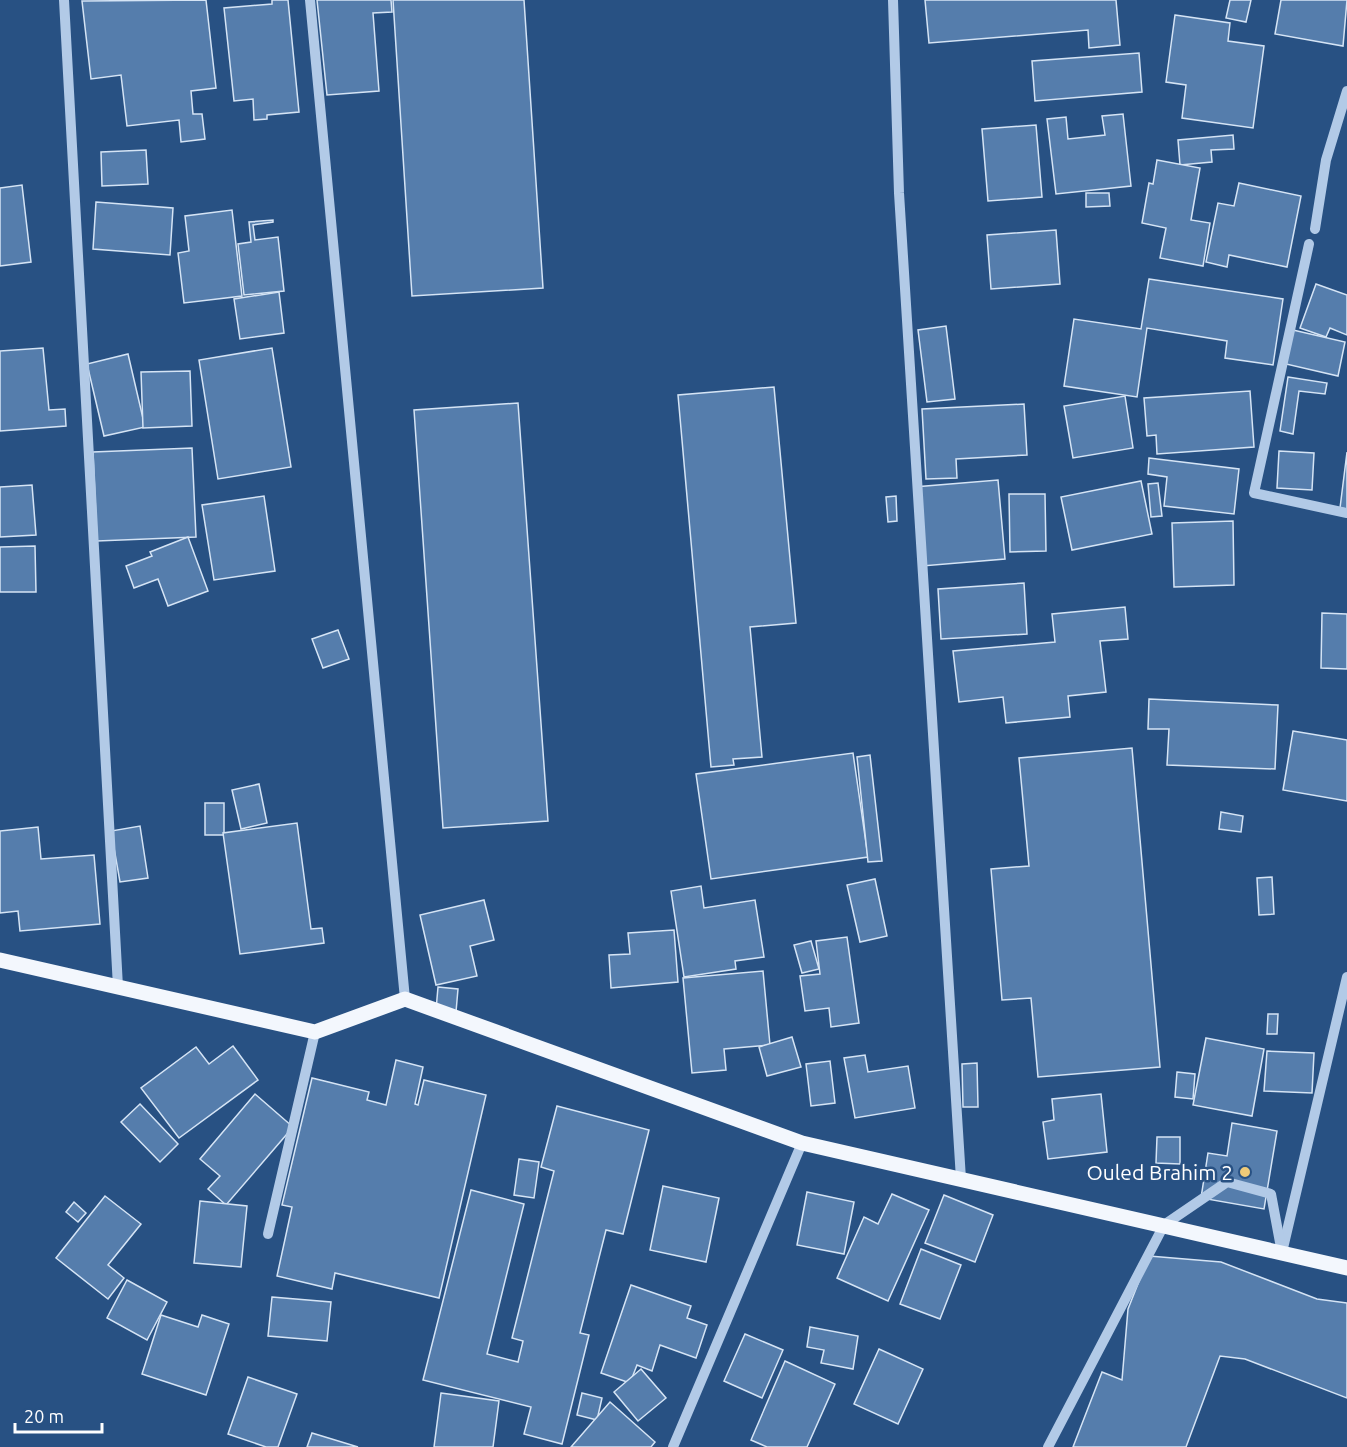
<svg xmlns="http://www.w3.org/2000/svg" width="1347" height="1447" viewBox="0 0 1347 1447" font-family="Ubuntu,sans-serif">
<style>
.building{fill:#557dac;stroke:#d5e4f5;stroke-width:1.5}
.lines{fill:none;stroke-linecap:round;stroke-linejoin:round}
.minor{stroke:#b2cae7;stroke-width:10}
.major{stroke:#f3f7fd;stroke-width:15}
.poi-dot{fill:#eeca78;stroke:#285183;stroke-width:2}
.labels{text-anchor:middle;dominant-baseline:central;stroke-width:5;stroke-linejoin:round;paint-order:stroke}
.poi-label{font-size:21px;fill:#fff;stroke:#285183;text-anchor:end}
</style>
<rect width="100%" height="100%" fill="#285183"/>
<g class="building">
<polygon points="206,0 216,88 191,91 193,114 202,114 205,139 181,142 179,120 127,126 121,75 91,79 82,1"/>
<polygon points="272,0 288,0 299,112 267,115 267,119 254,120 253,99 234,101 224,8 272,4"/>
<polygon points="317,0 391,0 392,12 373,13 379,91 327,95"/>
<polygon points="393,0 524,0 543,288 412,296"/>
<polygon points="925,0 1116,0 1120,45 1089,48 1088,30 929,43"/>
<polygon points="1230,0 1251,0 1246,22 1226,18"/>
<polygon points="1281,0 1347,0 1343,46 1275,34"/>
<polygon points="1175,15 1230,23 1228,41 1264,46 1253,128 1182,118 1186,85 1166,82"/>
<polygon points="1139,53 1142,92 1035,101 1032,61"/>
<polygon points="1123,114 1131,186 1056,194 1047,119 1066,117 1068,139 1105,135 1102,116"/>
<polygon points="1036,125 1042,197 988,201 982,129"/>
<polygon points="1233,135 1234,149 1211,150 1212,162 1180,165 1178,140"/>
<polygon points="146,150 148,184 102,186 101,152"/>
<polygon points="1157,160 1200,168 1191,220 1210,223 1203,266 1160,258 1166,228 1142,223 1149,183 1153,184"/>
<polygon points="1239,183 1301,196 1287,267 1229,255 1227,267 1206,262 1218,203 1234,206"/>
<polygon points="22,185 31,262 0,266 0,188"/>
<polygon points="1086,193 1109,193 1110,206 1086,207"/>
<polygon points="96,202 173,208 170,255 93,249"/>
<polygon points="232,210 242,296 184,303 178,253 189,251 185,216"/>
<polygon points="273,220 273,222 253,225 255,240 278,237 284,291 244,295 238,244 251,242 249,222"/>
<polygon points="1056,230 1060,284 991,289 987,235"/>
<polygon points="1149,279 1283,299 1273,365 1225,358 1227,341 1147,328 1137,397 1064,386 1074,319 1141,329"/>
<polygon points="1316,284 1347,295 1347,335 1330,328 1326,337 1300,328"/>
<polygon points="279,292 284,333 240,339 234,299"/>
<polygon points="946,326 955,399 927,402 918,330"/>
<polygon points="1293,330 1345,342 1338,376 1286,364"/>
<polygon points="43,348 49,410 65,409 66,426 0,431 0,351"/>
<polygon points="272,348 291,467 218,479 199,360"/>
<polygon points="128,354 145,427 104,436 87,364"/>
<polygon points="190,371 192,426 143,428 141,372"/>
<polygon points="1288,377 1327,383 1325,394 1299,391 1293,434 1280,431"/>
<polygon points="774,387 796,623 750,627 762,757 733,759 734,765 711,767 678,395"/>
<polygon points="1250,391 1254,447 1157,454 1156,435 1147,436 1144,398"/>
<polygon points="1125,396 1133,448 1073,458 1064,406"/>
<polygon points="518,403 548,821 443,828 414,410"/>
<polygon points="1024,404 1027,455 956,459 957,478 926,479 922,409"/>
<polygon points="192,448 196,537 97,541 93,452"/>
<polygon points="1279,451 1314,453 1312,490 1277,488"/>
<polygon points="1347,452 1347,509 1340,508"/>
<polygon points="1149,458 1239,469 1234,514 1164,506 1167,477 1148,474"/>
<polygon points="998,480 1005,559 922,566 914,487"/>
<polygon points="1141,481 1152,534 1072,550 1061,497"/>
<polygon points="1158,483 1162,516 1151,517 1148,484"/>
<polygon points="32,485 36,535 0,537 0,487"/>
<polygon points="1009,494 1045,494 1046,551 1010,552"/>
<polygon points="264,496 275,571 214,580 202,505"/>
<polygon points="896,496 897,521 888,522 886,497"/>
<polygon points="1233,521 1234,585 1174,587 1172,523"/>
<polygon points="188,537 208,591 168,606 158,579 134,588 126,566 152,556 150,552"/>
<polygon points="35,546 36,592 0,592 0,547"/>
<polygon points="1024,583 1027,634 941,639 938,589"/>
<polygon points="1125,607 1128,639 1100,641 1106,692 1068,696 1070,717 1006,723 1003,697 959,702 953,651 1055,642 1052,614"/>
<polygon points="1322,613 1347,614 1347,669 1321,668"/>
<polygon points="338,630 349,659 323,668 312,639"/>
<polygon points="1149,699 1278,705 1275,769 1167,765 1169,729 1148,729"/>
<polygon points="1293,731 1347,740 1347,801 1283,790"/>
<polygon points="1132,748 1160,1067 1038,1077 1031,998 1002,1000 991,869 1029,866 1019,758"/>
<polygon points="853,753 868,857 711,879 696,774"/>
<polygon points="870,755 882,861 868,862 857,757"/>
<polygon points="259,784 267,823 241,829 232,790"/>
<rect x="205" y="803" width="19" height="32"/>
<polygon points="1221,812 1243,816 1241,832 1219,829"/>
<polygon points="297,823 311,929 322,928 324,943 240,954 223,833"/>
<polygon points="140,826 148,878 120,882 111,831"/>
<polygon points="38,827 41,859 94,855 100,924 20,931 18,911 0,913 0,831"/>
<polygon points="1272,877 1274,914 1259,915 1257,878"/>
<polygon points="875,879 887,936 860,942 847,885"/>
<polygon points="701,886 704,908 755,900 764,957 735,961 736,969 684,977 671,891"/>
<polygon points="484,900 494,940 470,946 477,976 436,985 420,915"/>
<polygon points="674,930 678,982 611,988 609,955 630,954 628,933"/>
<polygon points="847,937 859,1023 831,1027 829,1008 805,1011 800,976 820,974 816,941"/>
<polygon points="811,941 819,969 802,973 794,945"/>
<polygon points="763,971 770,1045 724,1049 726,1070 692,1073 683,978"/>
<polygon points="438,987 458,989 456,1012 436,1010"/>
<polygon points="1268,1014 1278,1014 1277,1034 1267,1034"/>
<polygon points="792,1037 801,1067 767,1076 759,1047"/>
<polygon points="1206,1038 1264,1049 1252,1116 1193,1105"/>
<polygon points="233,1046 258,1080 179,1138 141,1088 196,1047 209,1064"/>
<polygon points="1267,1051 1314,1053 1312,1093 1264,1091"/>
<polygon points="865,1055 868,1072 908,1066 915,1108 855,1118 844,1058"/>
<polygon points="396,1060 423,1067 415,1104 418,1105 424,1080 486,1095 439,1298 335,1273 332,1289 277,1276 292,1207 282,1205 312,1078 369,1092 367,1100 386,1105"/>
<polygon points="830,1061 835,1103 811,1106 806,1064"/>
<polygon points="977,1063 978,1107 963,1107 962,1064"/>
<polygon points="1177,1072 1195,1074 1193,1099 1175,1097"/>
<polygon points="255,1094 293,1127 226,1205 208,1189 220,1176 200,1159"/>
<polygon points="1101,1094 1107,1152 1048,1159 1043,1122 1054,1120 1052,1099"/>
<polygon points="140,1104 178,1144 160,1162 121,1122"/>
<polygon points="557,1106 649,1130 623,1234 606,1230 580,1333 589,1335 562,1444 524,1434 531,1407 423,1380 471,1190 524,1204 487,1354 518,1362 523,1341 512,1338 554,1171 541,1167"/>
<polygon points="1232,1123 1277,1131 1264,1209 1201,1198 1208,1153 1227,1156"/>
<polygon points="1157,1137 1180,1137 1180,1164 1156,1163"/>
<polygon points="519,1159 539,1162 534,1198 514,1195"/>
<polygon points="663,1186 719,1198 706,1262 650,1250"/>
<polygon points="807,1192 854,1202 844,1254 797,1245"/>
<polygon points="892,1194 929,1210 888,1301 837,1278 864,1217 878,1224"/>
<polygon points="944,1195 993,1215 975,1262 925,1243"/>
<polygon points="105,1196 141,1224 108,1265 124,1278 108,1299 56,1258"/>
<polygon points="200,1201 247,1206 241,1267 194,1263"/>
<polygon points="74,1202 86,1213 78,1222 66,1212"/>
<polygon points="921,1249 961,1265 940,1319 900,1304"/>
<polygon points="1149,1256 1221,1262 1317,1299 1347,1303 1347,1398 1245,1359 1220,1356 1186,1447 1073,1447 1102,1372 1122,1380 1128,1309"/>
<polygon points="127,1280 167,1302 147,1340 107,1318"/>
<polygon points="631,1285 691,1306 687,1318 707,1325 696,1358 660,1345 652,1371 637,1365 630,1383 601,1373"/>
<polygon points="272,1297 331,1302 327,1341 268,1336"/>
<polygon points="161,1315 198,1327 202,1315 229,1324 206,1395 142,1374"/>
<polygon points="810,1327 858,1336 853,1369 821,1363 824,1350 807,1347"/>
<polygon points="745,1334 783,1350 762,1398 724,1381"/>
<polygon points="879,1349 923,1369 898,1424 854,1404"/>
<polygon points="785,1361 835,1384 807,1447 767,1447 751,1440"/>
<polygon points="641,1369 666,1398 638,1421 614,1392"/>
<polygon points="248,1377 297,1394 278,1447 266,1447 228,1434"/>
<polygon points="441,1393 499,1401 493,1447 434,1447"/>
<polygon points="582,1393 602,1398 597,1420 577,1415"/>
<polygon points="610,1402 655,1442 651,1447 571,1447"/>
<polygon points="312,1433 358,1447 307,1447"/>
</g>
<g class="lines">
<g class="minor">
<polyline points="64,0 118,987"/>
<polyline points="310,0 405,999"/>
<polyline points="893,0 899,193 961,1179"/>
<polyline points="1315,229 1326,160 1347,91"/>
<polyline points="1309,244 1254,493 1347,513"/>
<polyline points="268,1234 315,1032"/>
<polyline points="1283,1248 1347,977"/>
<polyline points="673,1447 802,1143"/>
<polyline points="1048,1447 1164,1225 1227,1182 1271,1194 1282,1253"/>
</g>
<polyline class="major" points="0,960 315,1032 405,999 802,1143 1347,1268"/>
</g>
<circle class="poi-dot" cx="1245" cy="1172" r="6"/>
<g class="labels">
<g class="poi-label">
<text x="1233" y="1172">Ouled Brahim 2</text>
</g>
</g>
<path d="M15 1423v9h87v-9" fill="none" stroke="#ffffff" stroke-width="3"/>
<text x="24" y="1423" font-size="18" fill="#ffffff" stroke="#285183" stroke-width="4.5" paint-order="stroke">20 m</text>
</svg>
